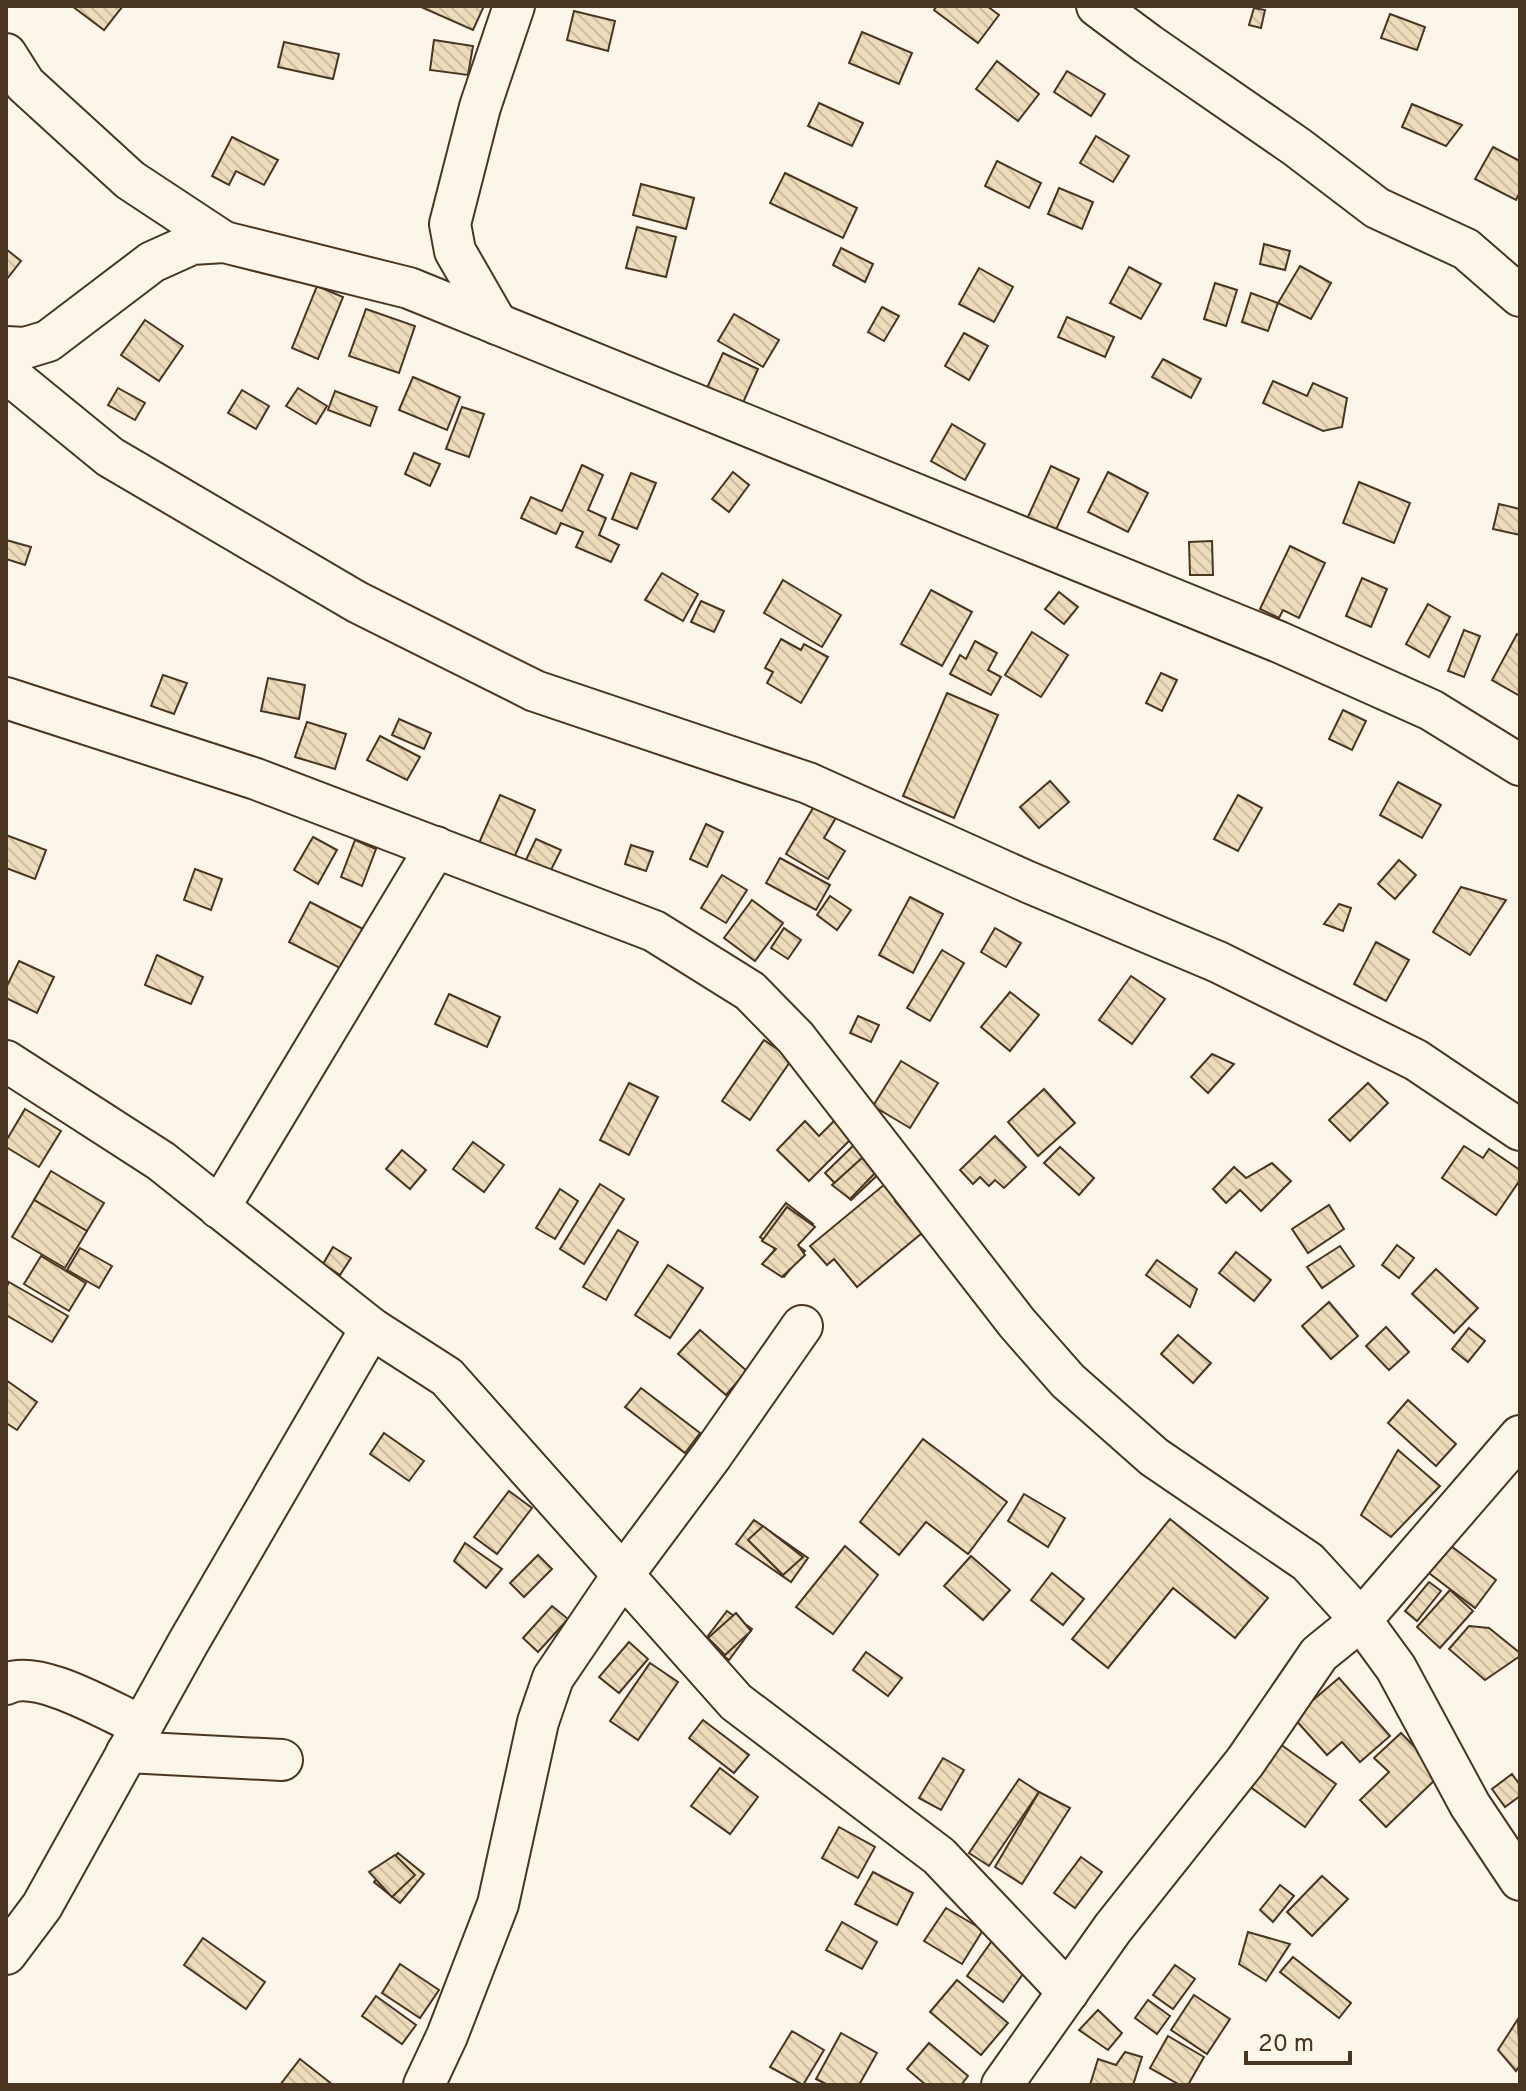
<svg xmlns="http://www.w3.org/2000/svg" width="1526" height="2091" viewBox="0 0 1526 2091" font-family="Overpass,sans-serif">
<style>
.building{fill:url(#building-back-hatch);stroke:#4a3520;stroke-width:2}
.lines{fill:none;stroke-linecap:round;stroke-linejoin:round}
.minor-casing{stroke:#4a3520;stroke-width:44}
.minor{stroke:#fbf6e9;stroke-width:40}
</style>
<defs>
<pattern id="building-back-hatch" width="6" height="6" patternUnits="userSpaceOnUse" patternTransform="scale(2)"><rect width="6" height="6" fill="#ecdcbc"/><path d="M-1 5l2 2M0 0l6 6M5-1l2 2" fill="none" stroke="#ccbda1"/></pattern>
</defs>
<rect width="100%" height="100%" fill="#fbf6e9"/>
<g class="building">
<polygon points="72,6 120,6 122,7 104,30"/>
<polygon points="419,6 484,6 473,30"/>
<polygon points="937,6 987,6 999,15 978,43 934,10"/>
<polygon points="1254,8 1265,10 1261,28 1249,25"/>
<polygon points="574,11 615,21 608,51 567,40"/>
<polygon points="1390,14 1425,27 1417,50 1381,38"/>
<polygon points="862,32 912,53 899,84 849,63"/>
<polygon points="434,40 473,46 468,75 430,70"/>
<polygon points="284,42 339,54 333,79 278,67"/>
<polygon points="997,61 1039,94 1018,121 976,89"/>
<polygon points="1067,71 1105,94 1091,116 1054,92"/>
<polygon points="819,103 863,123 852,146 808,126"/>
<polygon points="1412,104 1462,125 1446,146 1402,127"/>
<polygon points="1096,136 1129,156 1113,182 1080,163"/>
<polygon points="232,137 278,160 264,185 236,171 229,185 212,176"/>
<polygon points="1493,147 1520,161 1520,192 1516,200 1475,179"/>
<polygon points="997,161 1041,183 1029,208 985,186"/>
<polygon points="785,173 857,208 843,238 770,203"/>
<polygon points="641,184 694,198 686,229 633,215"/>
<polygon points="1059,188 1093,202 1082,229 1048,214"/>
<polygon points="637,227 676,237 666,277 626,268"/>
<polygon points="1264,244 1290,251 1285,270 1260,264"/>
<polygon points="841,248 873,264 865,282 833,265"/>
<polygon points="6,249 21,261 6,280"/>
<polygon points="1300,266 1331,283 1311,319 1278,303"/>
<polygon points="1129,267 1161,284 1141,319 1110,303"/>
<polygon points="979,268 1013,287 994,322 959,304"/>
<polygon points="1215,283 1237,290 1226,326 1204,319"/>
<polygon points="317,286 343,297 318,359 292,348"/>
<polygon points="1251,293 1278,303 1268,331 1242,322"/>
<polygon points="882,307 899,316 884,341 868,332"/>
<polygon points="366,309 415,326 399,373 349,356"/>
<polygon points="734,314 779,340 763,367 718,341"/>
<polygon points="1067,317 1114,337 1105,357 1058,337"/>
<polygon points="145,320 183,346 159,381 121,355"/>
<polygon points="964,333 988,346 969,380 945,366"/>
<polygon points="723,353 758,369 742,405 706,390"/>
<polygon points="1163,359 1201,379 1191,398 1152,377"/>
<polygon points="413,377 460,397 447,430 399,410"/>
<polygon points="1273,381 1307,396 1313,383 1347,398 1342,427 1323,431 1263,403"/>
<polygon points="118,388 145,403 135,420 108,405"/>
<polygon points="298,388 327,406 316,424 286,406"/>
<polygon points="242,390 269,406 256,429 228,413"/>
<polygon points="335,391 377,407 370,426 328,410"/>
<polygon points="462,407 484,414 469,457 446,449"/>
<polygon points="952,424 985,444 965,480 931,461"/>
<polygon points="414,453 440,464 430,486 405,474"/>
<polygon points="582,465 603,475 588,510 606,518 599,535 619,545 611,562 576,547 583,532 561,523 556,534 521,518 531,497 562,511"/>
<polygon points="1051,466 1079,479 1055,532 1027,519"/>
<polygon points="733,472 749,485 729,512 712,499"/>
<polygon points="1108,472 1148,493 1128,532 1088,512"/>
<polygon points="631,473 656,483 637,529 612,519"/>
<polygon points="1359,482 1410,503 1394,543 1343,523"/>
<polygon points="1499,504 1520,509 1520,535 1493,529"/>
<polygon points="6,540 31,547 25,565 6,559"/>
<polygon points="1212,541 1213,575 1190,575 1189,542"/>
<polygon points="1290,546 1325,563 1299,618 1283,610 1279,618 1260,609"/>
<polygon points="662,573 698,594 683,621 645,600"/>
<polygon points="1362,578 1387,589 1371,627 1346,616"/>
<polygon points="783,580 841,615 822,647 764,613"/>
<polygon points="931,590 972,612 942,666 901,644"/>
<polygon points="1059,592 1078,607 1064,624 1045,609"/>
<polygon points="701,601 724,611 714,632 691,622"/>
<polygon points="1428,604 1450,617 1429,657 1406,644"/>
<polygon points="1464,630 1480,636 1464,677 1448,671"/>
<polygon points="1032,632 1068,655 1041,697 1005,675"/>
<polygon points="1517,634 1520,636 1520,696 1492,680"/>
<polygon points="781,639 801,650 804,644 828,657 801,703 767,683 773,672 765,668"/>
<polygon points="975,641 997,653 988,670 1001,677 991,695 950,674 960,655 966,659"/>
<polygon points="1161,673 1177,680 1162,711 1146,703"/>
<polygon points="163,675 187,683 174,714 151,706"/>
<polygon points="268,678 305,685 299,719 261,711"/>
<polygon points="947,693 998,715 954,818 903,796"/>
<polygon points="1343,710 1366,721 1352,750 1329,739"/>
<polygon points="399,719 431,733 424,749 392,735"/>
<polygon points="307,722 346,734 335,769 295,757"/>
<polygon points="380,736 420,757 407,780 367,760"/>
<polygon points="1050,781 1069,802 1039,828 1020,807"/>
<polygon points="1398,782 1441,805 1422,838 1380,815"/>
<polygon points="500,795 535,810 514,858 479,843"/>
<polygon points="1238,795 1262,808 1238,851 1214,839"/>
<polygon points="816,803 837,816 824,838 845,851 828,879 786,854"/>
<polygon points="706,824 723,832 707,867 690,859"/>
<polygon points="6,835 46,850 35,879 6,868"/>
<polygon points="313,837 337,850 318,884 294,870"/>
<polygon points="536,839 561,850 547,878 523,866"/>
<polygon points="355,840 376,849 362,886 341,877"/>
<polygon points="631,845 653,852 646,871 625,864"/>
<polygon points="780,858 830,885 816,910 766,883"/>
<polygon points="1399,860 1416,875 1395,899 1378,884"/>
<polygon points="195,869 222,879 211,910 184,900"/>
<polygon points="722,875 747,890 726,923 701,908"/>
<polygon points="1461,887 1506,900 1470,955 1433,932"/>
<polygon points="830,896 851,910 837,930 817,915"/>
<polygon points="910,897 943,914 913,973 879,955"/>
<polygon points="752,900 783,923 755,961 724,938"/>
<polygon points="310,902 363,929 342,969 289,942"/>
<polygon points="1339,904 1351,908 1343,931 1324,924"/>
<polygon points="784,928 801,940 788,959 771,948"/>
<polygon points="995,928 1021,943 1006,967 981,952"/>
<polygon points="1376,942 1409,960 1386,1001 1354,984"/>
<polygon points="942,950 964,963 930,1021 907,1008"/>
<polygon points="157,955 203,977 191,1004 145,985"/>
<polygon points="19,961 54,977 37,1013 6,998 6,988"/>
<polygon points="1131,976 1165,999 1132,1044 1099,1020"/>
<polygon points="1010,992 1039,1015 1010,1051 981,1027"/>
<polygon points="449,994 500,1017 487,1047 435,1024"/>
<polygon points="858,1016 879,1025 871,1042 850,1033"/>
<polygon points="764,1040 792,1059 750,1120 722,1101"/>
<polygon points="1212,1054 1234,1064 1208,1093 1191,1077"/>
<polygon points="901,1061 938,1083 910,1128 873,1106"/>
<polygon points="629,1083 658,1097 629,1155 600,1140"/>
<polygon points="1368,1083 1388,1103 1350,1141 1329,1120"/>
<polygon points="1044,1089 1075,1123 1038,1156 1008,1122"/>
<polygon points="25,1109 61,1131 39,1167 6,1147 6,1141"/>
<polygon points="835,1120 853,1137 809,1181 777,1150 805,1121 819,1136"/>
<polygon points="995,1136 1026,1167 1004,1188 995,1180 989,1186 980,1177 973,1184 960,1170"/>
<polygon points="473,1142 504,1165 484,1192 453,1169"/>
<polygon points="857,1142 884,1169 851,1200 825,1173"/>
<polygon points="1464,1146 1483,1158 1489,1149 1520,1170 1520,1180 1496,1215 1442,1178"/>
<polygon points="1060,1147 1094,1178 1079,1195 1044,1163"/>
<polygon points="402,1150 426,1170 410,1189 386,1169"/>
<polygon points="862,1158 876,1172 850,1199 832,1185"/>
<polygon points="1272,1163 1291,1181 1261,1211 1240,1190 1226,1203 1213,1189 1234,1167 1246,1178"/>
<polygon points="51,1171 104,1203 87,1231 34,1200"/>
<polygon points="891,1179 904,1193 895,1201 922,1233 857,1287 834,1259 827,1265 810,1246"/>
<polygon points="600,1184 624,1199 584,1264 560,1249"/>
<polygon points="560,1189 578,1201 555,1239 536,1228"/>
<polygon points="34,1200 87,1231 65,1268 12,1237"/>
<polygon points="786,1203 813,1224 797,1245 805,1251 784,1277 764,1263 775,1249 760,1237"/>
<polygon points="1329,1205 1344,1229 1308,1253 1292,1229"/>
<polygon points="787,1207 815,1227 798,1245 805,1255 782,1277 762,1264 776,1249 762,1241"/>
<polygon points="618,1230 638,1242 606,1300 583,1287"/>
<polygon points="1397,1245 1414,1258 1399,1278 1382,1265"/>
<polygon points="1340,1246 1354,1266 1322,1288 1307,1267"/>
<polygon points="333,1247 351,1258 340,1275 323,1264"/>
<polygon points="80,1248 112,1266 99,1288 67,1270"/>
<polygon points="1236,1252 1271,1280 1254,1301 1219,1273"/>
<polygon points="41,1256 86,1283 69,1311 24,1284"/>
<polygon points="1157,1260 1197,1289 1190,1307 1146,1275"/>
<polygon points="668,1265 703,1288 670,1338 635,1315"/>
<polygon points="1436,1269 1478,1308 1454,1333 1412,1294"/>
<polygon points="9,1282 68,1316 52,1342 6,1315 6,1288"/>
<polygon points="1329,1302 1358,1336 1331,1359 1302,1326"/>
<polygon points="1386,1327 1409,1352 1389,1370 1366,1346"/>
<polygon points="1469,1328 1485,1341 1468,1362 1452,1349"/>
<polygon points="700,1330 747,1371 726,1395 678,1354"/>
<polygon points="1178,1335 1211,1363 1193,1383 1161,1354"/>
<polygon points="6,1380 37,1402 17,1430 6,1423"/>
<polygon points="641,1388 700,1433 685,1453 625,1407"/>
<polygon points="1408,1400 1456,1444 1436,1466 1388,1423"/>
<polygon points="384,1433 424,1461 409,1481 370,1454"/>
<polygon points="923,1439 1007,1502 968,1554 926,1522 899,1555 860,1522"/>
<polygon points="1398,1450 1440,1486 1391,1537 1361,1515"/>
<polygon points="509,1491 532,1508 497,1554 474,1537"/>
<polygon points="1024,1494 1065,1518 1048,1547 1008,1521"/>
<polygon points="1170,1519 1268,1598 1235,1638 1173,1588 1108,1668 1072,1639"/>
<polygon points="754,1520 808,1558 791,1582 736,1544"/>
<polygon points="763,1526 803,1557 783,1575 748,1540"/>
<polygon points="465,1543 502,1569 486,1588 454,1561"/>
<polygon points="1447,1543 1496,1580 1475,1608 1425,1570"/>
<polygon points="845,1546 878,1575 833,1634 796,1607"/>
<polygon points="538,1555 552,1569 524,1597 510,1583"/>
<polygon points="971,1556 1010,1590 983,1620 944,1586"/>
<polygon points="1052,1573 1084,1599 1063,1625 1031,1600"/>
<polygon points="1429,1582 1441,1591 1417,1621 1405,1611"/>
<polygon points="1450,1590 1473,1611 1440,1648 1417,1627"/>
<polygon points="552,1606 568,1619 538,1652 523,1638"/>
<polygon points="727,1611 752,1629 729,1660 704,1641"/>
<polygon points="736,1613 751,1631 725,1655 708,1638"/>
<polygon points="1469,1626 1489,1628 1520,1653 1520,1656 1485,1680 1449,1649"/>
<polygon points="629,1642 648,1659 619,1693 599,1677"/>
<polygon points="866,1652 902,1678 888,1696 853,1670"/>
<polygon points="650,1663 678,1682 638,1740 610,1721"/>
<polygon points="1339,1678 1390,1736 1360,1762 1342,1742 1327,1755 1293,1717"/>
<polygon points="703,1720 749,1755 734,1773 689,1738"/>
<polygon points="1401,1733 1441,1774 1386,1827 1360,1800 1389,1772 1374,1758"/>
<polygon points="1280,1744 1336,1784 1305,1827 1249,1786"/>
<polygon points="943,1758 964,1770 941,1810 919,1798"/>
<polygon points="720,1768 758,1797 730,1834 691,1806"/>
<polygon points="1512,1774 1520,1785 1520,1796 1505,1807 1492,1789"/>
<polygon points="1019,1779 1039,1792 989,1866 969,1853"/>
<polygon points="1039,1792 1070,1808 1022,1884 995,1867"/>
<polygon points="839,1827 875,1847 858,1878 822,1858"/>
<polygon points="398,1853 424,1874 400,1903 374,1882"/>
<polygon points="395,1855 415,1875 392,1897 369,1872"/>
<polygon points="1081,1857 1102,1872 1075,1908 1054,1893"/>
<polygon points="873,1872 913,1893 897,1925 855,1904"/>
<polygon points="1322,1876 1348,1899 1312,1936 1287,1912"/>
<polygon points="1280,1885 1294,1896 1273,1922 1260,1910"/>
<polygon points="946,1908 983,1930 962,1964 924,1941"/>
<polygon points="842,1922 877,1942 862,1969 826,1950"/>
<polygon points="1248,1932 1290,1944 1266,1981 1239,1964"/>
<polygon points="203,1938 265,1982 246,2009 184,1965"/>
<polygon points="994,1938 1030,1964 1003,2002 967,1976"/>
<polygon points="1293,1957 1351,2003 1339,2018 1280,1972"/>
<polygon points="400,1964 439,1990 420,2018 382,1993"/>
<polygon points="1175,1965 1195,1979 1173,2009 1153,1995"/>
<polygon points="957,1980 1008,2023 981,2055 930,2012"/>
<polygon points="1194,1995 1230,2019 1207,2054 1171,2030"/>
<polygon points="376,1996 416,2025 402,2044 362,2016"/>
<polygon points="1148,2000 1170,2016 1157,2034 1135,2018"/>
<polygon points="1098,2010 1122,2033 1108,2050 1079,2030"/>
<polygon points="1518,2019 1520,2065 1516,2071 1498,2050"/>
<polygon points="792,2031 824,2050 803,2085 770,2067"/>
<polygon points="841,2033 877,2053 859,2085 828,2085 816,2079"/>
<polygon points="1168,2036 1204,2057 1188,2085 1180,2085 1150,2068"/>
<polygon points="929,2043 968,2076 961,2085 926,2085 907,2069"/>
<polygon points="1125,2052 1142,2057 1133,2085 1090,2085 1098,2059 1116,2065"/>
<polygon points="300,2059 333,2085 280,2085"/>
</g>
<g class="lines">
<defs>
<g id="minor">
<polyline points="1097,6 1148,44 1297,147 1377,208 1466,249 1520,296"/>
<polyline points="6,54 25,84 130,180 224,242"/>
<polyline points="497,324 455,251 450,224 480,107 514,6"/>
<polyline points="6,347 25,348 48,341 152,262 192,244 224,242 409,288 1279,642 1431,710 1520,765"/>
<polyline points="6,372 110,457 357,602 535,691 808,783 1028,882 1218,962 1416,1060 1520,1130"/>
<polyline points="6,698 256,779 654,931 750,991 796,1038 1017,1323 1068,1381 1154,1457 1308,1562 1361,1620 1396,1668 1470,1805 1520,1880"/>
<polyline points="6,1061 161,1161 371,1328 447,1377 736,1702 939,1856 1068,1992"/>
<polyline points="219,1208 436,847"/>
<path d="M6,1684C38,1668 110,1712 142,1726"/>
<polyline points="127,1752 282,1760"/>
<polyline points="6,1954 42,1906 188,1643 371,1328"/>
<polyline points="424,2085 447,2036 498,1904 538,1722 553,1678 622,1576 712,1455 802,1326"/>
<polyline points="1002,2085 1113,1928 1245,1762 1319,1654 1361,1620 1520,1436"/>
</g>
</defs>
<use href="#minor" class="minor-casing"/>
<use href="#minor" class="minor"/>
</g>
<rect width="1526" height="2091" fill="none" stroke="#4a3520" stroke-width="16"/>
<path d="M1246 2051v12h104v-12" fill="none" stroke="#4a3520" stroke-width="4"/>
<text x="1258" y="2051" font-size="24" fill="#4a3520" stroke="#fbf6e9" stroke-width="6" paint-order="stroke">20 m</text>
</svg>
